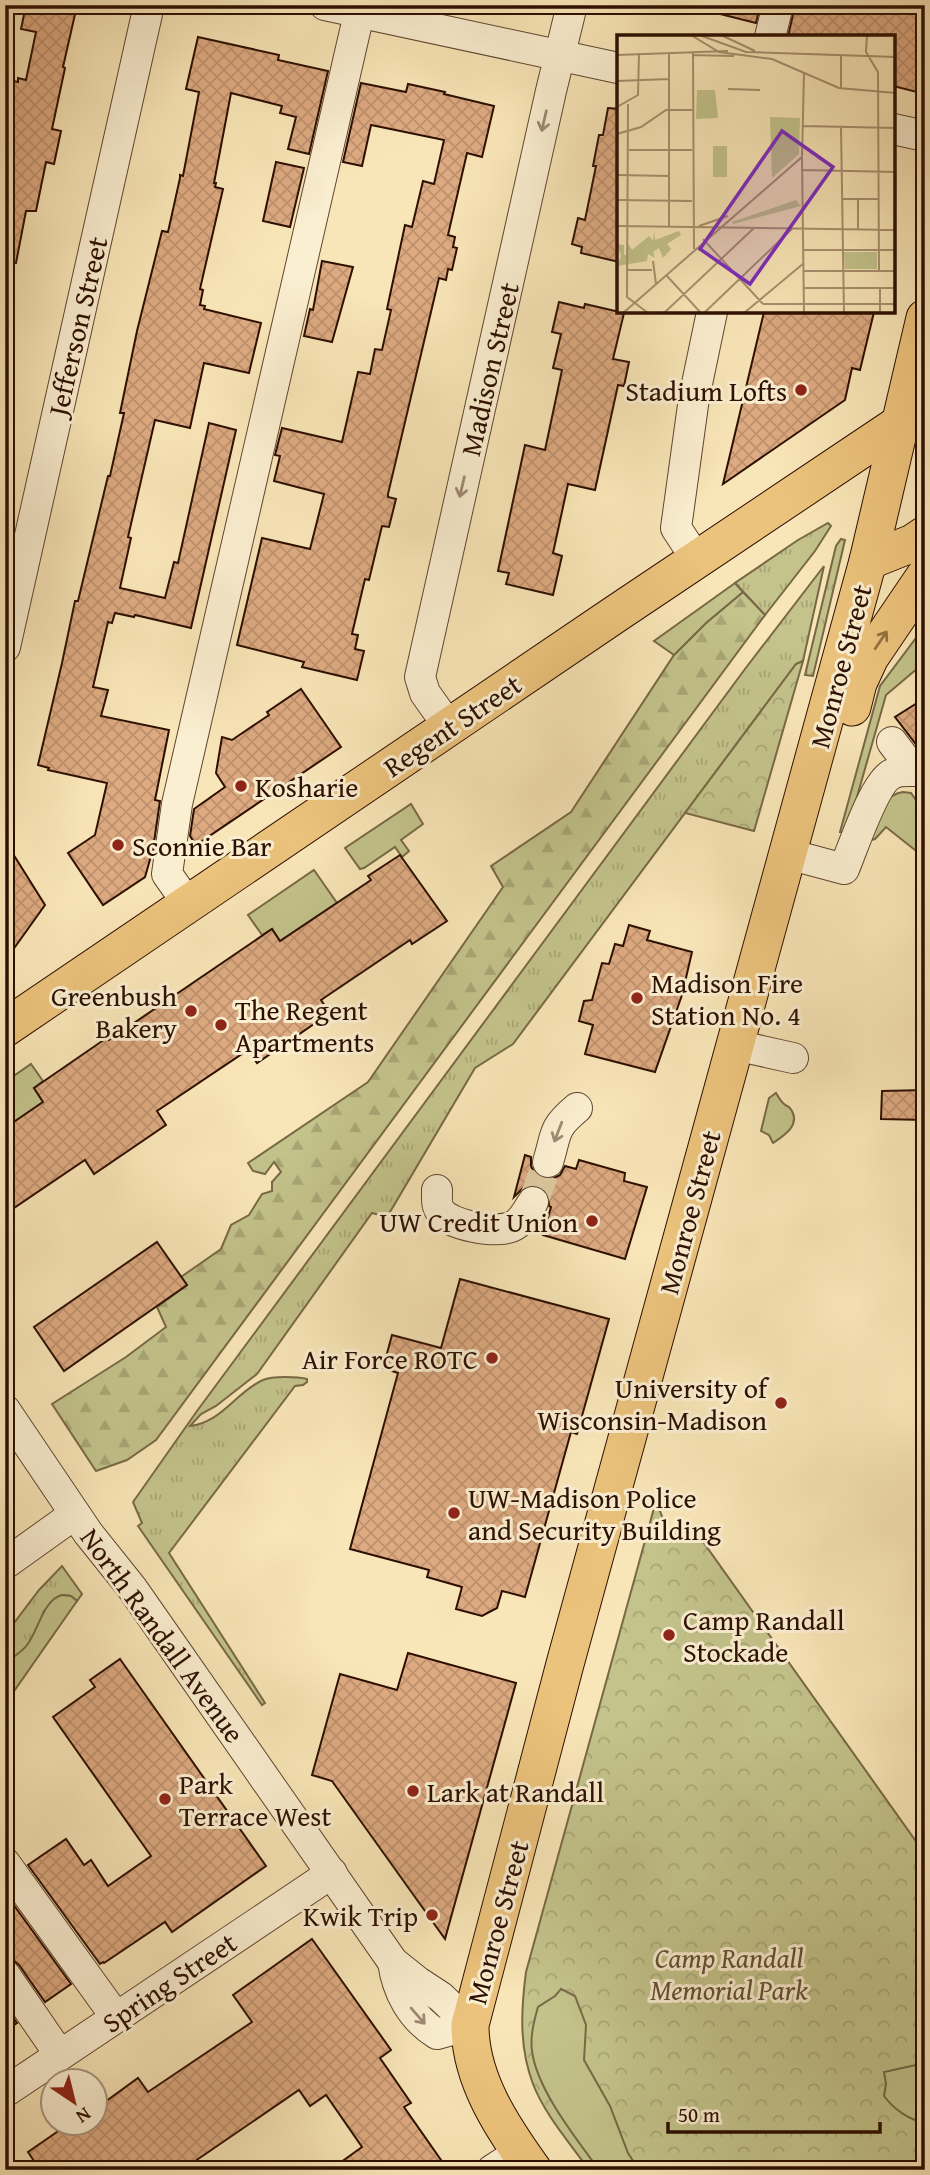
<svg xmlns="http://www.w3.org/2000/svg" width="930" height="2175" viewBox="0 0 930 2175" font-family="'Gentium Book Plus',serif">
<style>
.grass{fill:url(#grass-tufts);stroke:#786946;stroke-width:2}
.forest{fill:url(#forest-firs);stroke:#786946;stroke-width:2}
.park{fill:url(#park-crowns);stroke:#786946;stroke-width:2}
.garden{fill:#c3c38b;stroke:#786946;stroke-width:2}
.building{fill:url(#building-cross-hatch);stroke:#2d0f01;stroke-width:2}
.lines{fill:none;stroke-linecap:round;stroke-linejoin:round}
.minor-tunnel{stroke:#dac69d;stroke-width:30;stroke-dasharray:30 15;stroke-linecap:butt}
.minor-casing{stroke:#60452f;stroke-width:32}
.major-casing{stroke:#2d0f01;stroke-width:39}
.minor{stroke:#fbefd1;stroke-width:30}
.major{stroke:#ecc37c;stroke-width:37}
.oneway{stroke:#9e8a73}
.oneway2{stroke:#967245}
.poi-dot{fill:#8f2418;stroke:#fbefd1;stroke-width:2.5}
.labels{text-anchor:middle;dominant-baseline:central;stroke-width:6;stroke-linejoin:round;paint-order:stroke}
.street-label{font-size:28px;fill:#2d0f01;stroke:#fbefd1}
.poi-label{font-size:28px;fill:#2d0f01;stroke:#fbefd1;text-anchor:start}
.park-label{font-size:28px;font-style:italic;fill:#624e31;stroke:#fbefd1}
.inset-road{fill:none;stroke:#a7906f;stroke-width:2}
.view{fill:#7b2cbf;fill-opacity:0.15;stroke:#7b2cbf;stroke-width:3.5}
.inset-edge{fill:none;stroke:#2d0f01;stroke-width:3.5}
</style>
<defs>
<pattern id="grass-tufts" width="24" height="20" patternUnits="userSpaceOnUse" patternTransform="scale(1.75)"><rect width="24" height="20" fill="#c3c38b"/><path d="M3 7l-1-3M5 7V3M7 7l1-3M15 17l-1-3M17 17v-4M19 17l1-3" fill="none" stroke="#a8a676"/></pattern>
<pattern id="forest-firs" width="22" height="20" patternUnits="userSpaceOnUse" patternTransform="scale(1.75)"><rect width="22" height="20" fill="#c3c38b"/><path d="M5 1l3.5 6h-7zM16 11l3.5 6h-7z" fill="#a8a676"/></pattern>
<pattern id="park-crowns" width="20" height="18" patternUnits="userSpaceOnUse" patternTransform="scale(1.75)"><rect width="20" height="18" fill="#c3c38b"/><path d="M2 6a3 3 0 1 1 6 0M12 15a3 3 0 1 1 6 0" fill="none" stroke="#a8a676"/></pattern>
<pattern id="building-cross-hatch" width="8" height="8" patternUnits="userSpaceOnUse" patternTransform="scale(1.75)"><rect width="8" height="8" fill="#ddaa81"/><path d="M0 0l8 8M0 8l8-8" fill="none" stroke="#be916e"/></pattern>
</defs>
<rect width="100%" height="100%" fill="#f9e6b8"/>
<filter id="stains"><feTurbulence type="fractalNoise" baseFrequency=".00286" numOctaves="4"/><feColorMatrix values="0 0 0 0 .2 0 0 0 0 .09 0 0 0 0 .02 0 0 0 .5 -.17"/></filter>
<radialGradient id="worn" r=".72"><stop offset=".6" stop-color="#630" stop-opacity="0"/><stop offset="1" stop-color="#630" stop-opacity=".3"/></radialGradient>
<g class="grass">
<polygon points="828,523 831,526 815,551 765,615 735,583 798,540"/>
<polygon points="841,539 845,540 813,676 805,675 836,546"/>
<path d="M824,566L803,661L796,664L513,1044L475,1068L387,1217L372,1213L257,1374L216,1406L201,1414L190,1426C221,1423 237,1391 263,1380C270,1377 278,1377 285,1377C293,1377 300,1377 307,1379V1382L303,1385L295,1386L169,1553L265,1703L262,1705L138,1526L142,1523L133,1502L197,1411L745,669Z"/>
<polygon points="62,1566 82,1594 77,1601 71,1596 62,1595 44,1611 36,1633 25,1649 5,1664 5,1635 39,1590"/>
</g>
<polygon class="forest" points="743,592 765,615 156,1440 127,1460 96,1471 52,1404 126,1357 166,1327 157,1307 187,1285 181,1277 221,1249 231,1225 249,1215 262,1194 272,1191 272,1182 281,1172 274,1162 265,1174 253,1171 248,1163 368,1082 503,887 491,866 571,812 674,655 706,623"/>
<g class="park">
<polygon points="803,661 754,831 685,813 796,664"/>
<path d="M656,1501L667,1529L689,1522L925,1854V2170H589C570,2143 545,2115 533,2084C519,2047 521,2010 526,1972Z"/>
</g>
<g class="garden">
<polygon points="735,583 743,592 706,623 674,655 654,641"/>
<polygon points="925,626 925,662 886,695 847,832 840,832 880,686"/>
<path d="M903,792L911,793L925,813V858L886,827L875,839L871,840C877,822 880,795 903,792Z"/>
<polygon points="411,804 423,824 401,840 409,851 402,857 395,847 364,868 360,869 345,848"/>
<polygon points="314,870 337,903 280,941 272,929 262,935 248,915"/>
<polygon points="31,1064 43,1081 34,1088 43,1102 8,1126 5,1123 5,1082"/>
<path d="M776,1093C778,1096 780,1100 783,1103C789,1109 787,1103 792,1111C800,1126 783,1136 773,1143L769,1135L761,1131L769,1098Z"/>
<path d="M62,1595L71,1596L77,1601L5,1704V1664C12,1657 21,1653 27,1645C39,1629 43,1600 62,1595Z"/>
<path d="M561,1989L575,1996L586,2025L584,2060L610,2106L628,2153L639,2170H599C576,2138 537,2090 532,2051C530,2036 534,2021 538,2007L555,1996Z"/>
<path d="M925,2063V2122C909,2121 893,2108 884,2096L886,2084L884,2072Z"/>
</g>
<g class="building">
<polygon points="26,5 55,5 76,10 63,67 65,68 52,129 61,131 54,164 46,162 36,211 26,211 16,263 5,262 5,79 18,82 18,78 26,80 36,32 21,29"/>
<polygon points="721,5 760,5 756,23 720,14"/>
<polygon points="795,5 925,5 925,94 893,86 893,37 788,37"/>
<polygon points="198,37 279,55 278,60 328,71 309,154 288,149 296,117 280,113 282,106 231,93 214,183 216,183 215,187 223,189 200,289 203,290 200,305 205,306 204,309 261,323 249,373 204,363 190,428 155,420 128,537 131,538 120,588 165,598 174,562 178,563 209,423 236,430 191,628 135,615 134,617 115,613 112,623 108,622 93,687 108,690 101,716 169,730 155,800 160,801 153,849 145,877 103,905 68,853 95,835 107,783 48,770 49,768 38,765 62,663 75,601 78,601 108,476 110,476 124,413 120,413 137,331 162,231 168,232 180,178 180,175 183,176 199,92 186,89"/>
<polygon points="361,83 406,92 408,84 445,92 444,94 494,106 482,157 467,153 448,235 455,237 453,247 457,248 452,270 448,269 446,280 439,278 388,494 388,497 396,499 389,527 382,526 369,580 365,579 352,634 358,635 355,649 364,651 357,680 302,667 304,662 237,645 262,538 310,549 324,494 274,481 280,456 275,455 282,428 342,442 358,372 370,374 375,349 382,350 391,310 387,309 405,225 412,227 423,181 434,184 444,140 371,125 362,166 343,162"/>
<polygon points="608,108 619,109 619,262 581,253 582,247 572,244 578,218 585,220 596,166 593,166 599,135 603,135"/>
<polygon points="276,162 304,168 290,227 263,221"/>
<polygon points="322,261 353,267 332,342 304,336 310,309 313,310"/>
<polygon points="559,302 584,308 585,304 624,313 613,359 629,362 624,386 618,385 595,490 568,484 553,553 562,556 553,595 506,584 509,573 498,571 525,445 545,450 562,370 553,368 561,334 552,332"/>
<polygon points="764,312 874,312 860,370 852,368 845,400 723,484"/>
<polygon points="301,689 341,747 196,845 190,836 194,809 225,787 216,773 222,737 232,740 269,715 267,712"/>
<polygon points="925,698 925,756 895,717"/>
<polygon points="5,841 45,905 5,961"/>
<polygon points="400,855 447,921 412,944 410,940 321,1000 330,1013 257,1063 248,1050 157,1111 166,1125 94,1174 85,1160 5,1214 5,1128 43,1102 34,1088 108,1037 109,1040 272,929 280,941 371,880 368,876"/>
<polygon points="629,925 650,931 647,940 692,952 682,995 655,1072 585,1054 593,1025 579,1021 584,1001 592,1000 602,963 609,964 615,944 623,946"/>
<polygon points="925,1090 925,1120 881,1119 882,1091"/>
<polygon points="525,1155 531,1157 531,1166 535,1174 544,1179 552,1179 560,1175 565,1166 576,1169 579,1160 625,1173 624,1181 647,1187 625,1259 543,1235 551,1207 549,1206 548,1193 542,1187 533,1185 524,1187 514,1197"/>
<polygon points="157,1242 187,1285 64,1371 34,1327"/>
<polygon points="460,1279 609,1319 577,1434 571,1432 525,1597 502,1591 497,1608 482,1616 456,1609 462,1587 427,1577 429,1570 350,1549 398,1373 383,1368 392,1335 441,1348"/>
<polygon points="408,1653 516,1683 445,1939 332,1781 312,1775 340,1674 397,1690"/>
<polygon points="120,1659 266,1866 172,1932 165,1922 104,1963 103,1962 100,1964 28,1865 66,1839 84,1865 91,1860 108,1886 151,1856 53,1717 95,1687 90,1680"/>
<polygon points="5,1893 71,1984 45,2002 19,1965 13,1960 5,1958"/>
<polygon points="312,1939 391,2050 380,2058 411,2103 404,2107 448,2170 330,2170 362,2147 326,2095 310,2106 299,2090 182,2170 40,2170 28,2152 70,2123 94,2123 94,2110 138,2078 148,2092 252,2022 233,1995"/>
<polygon points="5,2006 17,2023 5,2031"/>
</g>
<g class="lines">
<polyline class="minor-tunnel" points="533,1202 548,1162"/>
<defs>
<g id="minor">
<polyline points="325,5 618,68"/>
<polyline points="770,37 778,5"/>
<polyline points="893,129 925,136"/>
<polyline points="697,560 676,528 694,398 712,312"/>
<polyline points="5,647 149,5"/>
<polyline points="449,727 425,693 420,677 551,91 572,5"/>
<path d="M788,854L844,869C853,848 874,783 892,774C899,770 906,771 914,771L892,742"/>
<polyline points="188,904 167,874 177,804 361,5"/>
<polyline points="735,1045 793,1058"/>
<path d="M548,1162C557,1133 552,1129 577,1108"/>
<path d="M437,1190C437,1198 436,1206 441,1212C452,1226 495,1233 511,1227C522,1223 527,1211 533,1202"/>
<polyline points="5,1410 88,1533 132,1588 393,1962 418,1982 441,1997 470,2025"/>
<polyline points="5,1564 75,1514"/>
<polyline points="5,1863 116,2017"/>
<path d="M393,1962C397,1991 411,2018 437,2034L470,2025"/>
<polyline points="5,1975 60,2055"/>
<polyline points="5,2092 332,1873"/>
<polyline points="492,2170 520,2152"/>
</g>
<g id="major">
<polyline points="868,561 913,543 925,535"/>
<polyline points="852,707 858,683 870,657 925,576"/>
<polyline points="5,1028 617,613 899,424 908,415"/>
<path d="M533,2170C502,2127 470,2079 470,2025L565,1664L868,561L925,318"/>
</g>
</defs>
<use href="#minor" class="minor-casing"/>
<use href="#major" class="major-casing"/>
<use href="#minor" class="minor"/>
<use href="#major" class="major"/>
</g>
<defs><path id="oneway-shaft" d="M-6 0H5M1.5-3L5.5 0L1.5 3" fill="none" stroke-width="1.6" stroke-linecap="round" stroke-linejoin="round" transform="scale(1.75)"/></defs>
<g class="oneway">
<use href="#oneway-shaft" transform="translate(544 121) rotate(103)"/>
<use href="#oneway-shaft" transform="translate(462 487) rotate(103)"/>
<use href="#oneway-shaft" transform="translate(558 1132) rotate(111)"/>
<use href="#oneway-shaft" transform="translate(418 2016) rotate(49)"/>
</g>
<use class="oneway2" href="#oneway-shaft" transform="translate(881 640) rotate(-56)"/>
<g class="poi-dot">
<circle cx="801" cy="390" r="7"/>
<circle cx="241" cy="786" r="7"/>
<circle cx="118" cy="845" r="7"/>
<circle cx="637" cy="998" r="7"/>
<circle cx="191" cy="1011" r="7"/>
<circle cx="221" cy="1025" r="7"/>
<circle cx="592" cy="1221" r="7"/>
<circle cx="492" cy="1358" r="7"/>
<circle cx="781" cy="1403" r="7"/>
<circle cx="454" cy="1513" r="7"/>
<circle cx="669" cy="1635" r="7"/>
<circle cx="413" cy="1791" r="7"/>
<circle cx="165" cy="1799" r="7"/>
<circle cx="432" cy="1915" r="7"/>
</g>
<g class="labels">
<g class="street-label">
<text transform="translate(77 326) rotate(-77)">Jefferson Street</text>
<text transform="translate(489 369) rotate(-77)">Madison Street</text>
<text transform="translate(840 666) rotate(-75)">Monroe Street</text>
<text transform="translate(452 725) rotate(-34)">Regent Street</text>
<text transform="translate(689 1212) rotate(-75)">Monroe Street</text>
<text transform="translate(163 1635) rotate(54)">North Randall Avenue</text>
<text transform="translate(497 1922) rotate(-75)">Monroe Street</text>
<text transform="translate(169 1982) rotate(-34)">Spring Street</text>
</g>
<g class="poi-label">
<text x="787" y="390" text-anchor="end">Stadium Lofts</text>
<text x="255" y="786">Kosharie</text>
<text x="132" y="845">Sconnie Bar</text>
<text x="651" y="982">Madison Fire<tspan x="651" dy="32">Station No. 4</tspan></text>
<text x="177" y="995" text-anchor="end">Greenbush<tspan x="177" dy="32">Bakery</tspan></text>
<text x="235" y="1009">The Regent<tspan x="235" dy="32">Apartments</tspan></text>
<text x="578" y="1221" text-anchor="end">UW Credit Union</text>
<text x="478" y="1358" text-anchor="end">Air Force ROTC</text>
<text x="767" y="1387" text-anchor="end">University of<tspan x="767" dy="32">Wisconsin-Madison</tspan></text>
<text x="468" y="1497">UW-Madison Police<tspan x="468" dy="32">and Security Building</tspan></text>
<text x="683" y="1619">Camp Randall<tspan x="683" dy="32">Stockade</tspan></text>
<text x="179" y="1783">Park<tspan x="179" dy="32">Terrace West</tspan></text>
<text x="427" y="1791">Lark at Randall</text>
<text x="418" y="1915" text-anchor="end">Kwik Trip</text>
</g>
<g class="park-label">
<text x="729" y="1957">Camp Randall<tspan x="729" dy="32">Memorial Park</tspan></text>
</g>
</g>
<g transform="translate(617 35)">
<rect width="278" height="278" fill="#f9e6b8"/>
<path d="M179,165L184,171L116,189L115,187ZM37,196L38,205L62,196L64,200L50,209L54,214L46,223L42,213L36,217L38,223L31,219L30,226L0,231L4,221L0,209L7,210V220H11L10,207L15,215L32,201L36,206Z" fill="#c3c38b"/>
<path d="M153,82L183,83L182,119L155,143ZM227,217H260V234H228Z" fill="#c3c38b"/>
<path d="M80,55H98L101,83L79,84ZM96,111H110V142H96Z" fill="#c3c38b"/>
<path class="inset-road" d="M74,0L102,17L155,24L222,53L279,58M104,0L138,16M250,0L249,17L261,37L262,236M85,1L129,17L279,22M76,18L77,214M0,20L111,16M76,20L117,21M224,21V54M0,46L52,44M111,54L143,55M11,69L10,262L31,278M0,72L21,60L22,18M186,91L279,93M224,92L227,278M0,99L24,92L49,75H75M12,115H75M185,123L187,278M186,135L279,137M0,140L52,141M225,164H261M241,164V194M0,165L75,166M0,191L279,195M82,191L111,181M52,192V18M86,204L146,269M187,215H279M36,226L39,249M9,235H35M187,236H279M50,241L84,278M187,253H279M146,269H279M6,278L185,122L187,38M47,278L137,193M87,278L176,193M127,278L187,228M263,278V253"/>
<path class="view" d="M165,96L216,132L133,249L83,214Z"/>
<rect width="278" height="278" class="inset-edge"/>
</g>
<rect width="930" height="2175" fill="none" stroke="#f9e6b8" stroke-width="28"/>
<rect x="7" y="7" width="916" height="2161" fill="none" stroke="#2d0f01" stroke-width="3.5"/>
<rect x="14" y="14" width="902" height="2147" fill="none" stroke="#2d0f01" stroke-width="2"/>
<g transform="translate(74 2102) rotate(145)"><circle r="33" fill="#fbefd1" stroke="#a9957e" stroke-width="2"/>
<path d="M0-5L12 26L0 18L-12 26Z" fill="#8f2418"/>
<text y="-10" font-size="19" font-weight="bold" text-anchor="middle" fill="#2d0f01">N</text>
</g>
<path d="M668 2122v10h212v-10" fill="none" stroke="#2d0f01" stroke-width="3.5"/>
<text x="678" y="2122" font-size="21" fill="#2d0f01" stroke="#fbefd1" stroke-width="5" paint-order="stroke">50 m</text>
<rect width="100%" height="100%" filter="url(#stains)"/>
<rect width="100%" height="100%" fill="url(#worn)"/>
</svg>
